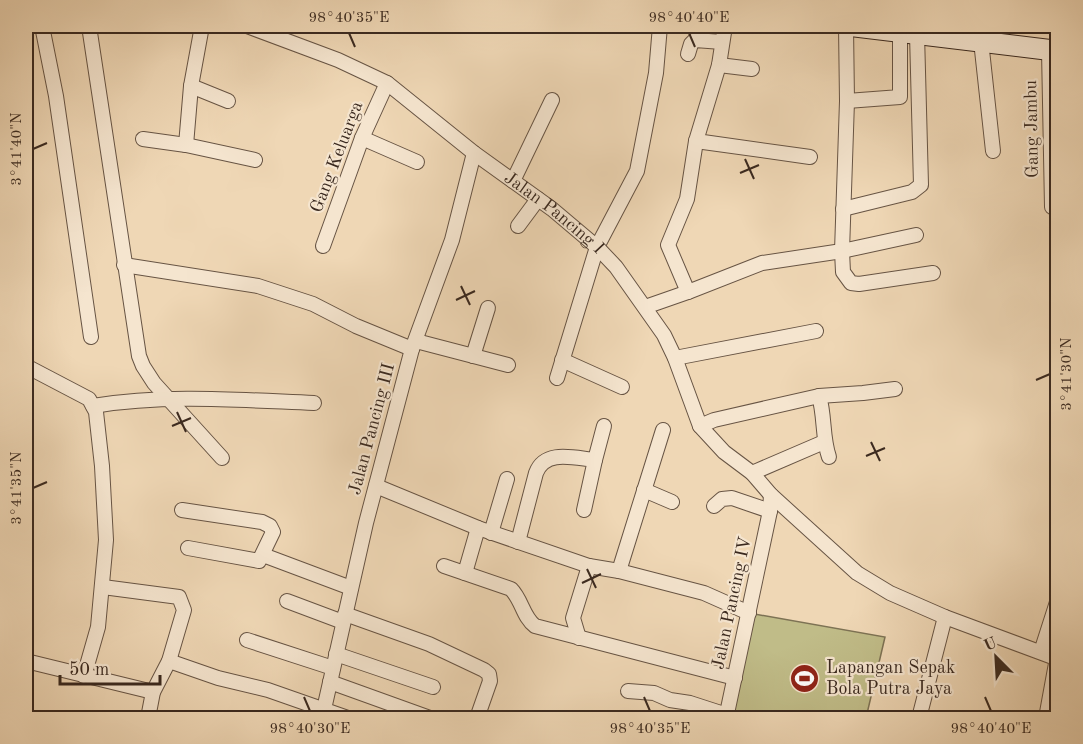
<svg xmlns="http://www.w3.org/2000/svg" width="1083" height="744" viewBox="0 0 1083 744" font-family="'Old Standard TT',serif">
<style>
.green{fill:#c0bc88;stroke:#7d7254;stroke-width:1.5}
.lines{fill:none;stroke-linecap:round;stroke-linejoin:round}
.minor-casing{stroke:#675444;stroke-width:16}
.secondary-casing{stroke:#3a291f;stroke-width:22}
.minor{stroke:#f5e5cf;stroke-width:14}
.secondary{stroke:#f5e5cf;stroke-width:20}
.ticks{fill:none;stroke:#3a291f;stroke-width:2}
.labels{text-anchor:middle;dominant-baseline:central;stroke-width:4.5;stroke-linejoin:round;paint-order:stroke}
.street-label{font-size:18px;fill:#3a291f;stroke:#f5e5cf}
.poi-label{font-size:18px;fill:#3a291f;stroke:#f5e5cf;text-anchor:start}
.neatline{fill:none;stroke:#3a291f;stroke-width:2}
.ticks-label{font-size:15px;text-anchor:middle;fill:#3a291f}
</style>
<rect width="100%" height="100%" fill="#efd7b5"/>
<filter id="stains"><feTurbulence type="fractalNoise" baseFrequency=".00333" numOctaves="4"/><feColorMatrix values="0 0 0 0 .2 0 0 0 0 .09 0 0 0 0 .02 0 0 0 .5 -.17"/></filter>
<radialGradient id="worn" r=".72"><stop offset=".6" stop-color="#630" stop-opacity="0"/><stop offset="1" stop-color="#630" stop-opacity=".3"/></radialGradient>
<polygon class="green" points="749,613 885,637 866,718 727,718"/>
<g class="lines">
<defs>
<g id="minor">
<polyline points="42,26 56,96 91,337"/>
<polyline points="89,26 139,356 143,366 154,383 222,458"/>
<path id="s1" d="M247,26L338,60L387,83L474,153L552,209L597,247L616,267L664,335L675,358L700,426L724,452L752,473L771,495L857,573L890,593L945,617L1058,659"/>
<polyline points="846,26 847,101 842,251 843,272 851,283 859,284 933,273"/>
<polyline points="981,41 993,151"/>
<polyline points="992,42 994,26"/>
<polyline points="1049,50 1052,207"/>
<polyline points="688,54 691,44 695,40 722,42"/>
<polyline points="719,65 752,69"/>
<polyline points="191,86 228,101"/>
<polyline points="847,101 900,97 900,26"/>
<polyline points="362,138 417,162"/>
<polyline points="143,139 186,145 255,160"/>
<polyline points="696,141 810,157"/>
<polyline points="186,145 191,86 202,26"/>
<polyline points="513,181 552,100"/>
<polyline points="843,209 912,192 921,185 917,34"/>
<polyline points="518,226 538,199"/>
<polyline points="323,246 362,138 387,83"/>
<polyline points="124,265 258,286 313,304 356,326 412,349"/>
<polyline points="688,292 668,245 687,199 696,141 719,65 725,26"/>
<polyline points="645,307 688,292 762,263 842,251 916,235"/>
<polyline points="416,341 508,365"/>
<polyline points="473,356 488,308"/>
<polyline points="675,358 816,331"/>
<polyline points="562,360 622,387"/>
<polyline points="26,366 89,399 96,412 102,466 106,540 98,627 84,676"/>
<polyline points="557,378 597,247 637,171 656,73 660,26"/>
<path d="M819,396C825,416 822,437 829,457"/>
<path d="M93,406C166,394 240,400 314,403"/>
<polyline points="700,426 714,420 819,396 863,393 895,389"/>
<polyline points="595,460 604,426"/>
<polyline points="752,473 824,442"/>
<polyline points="376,486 478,528 589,566 619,571 704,593 749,613"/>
<polyline points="644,490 672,502"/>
<polyline points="714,506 722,499 732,498 770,511"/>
<polyline points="182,510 262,522 270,526 273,532 259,561 188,548"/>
<polyline points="491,533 507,479"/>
<path d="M518,542L536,473C545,449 574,458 595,460L584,510"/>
<polyline points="263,555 351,588"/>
<path d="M444,566L511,589C522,600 523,617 535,626L735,678"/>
<polyline points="619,571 663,430"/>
<polyline points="465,573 478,528"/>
<polyline points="103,587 179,597 184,610 169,661 153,692 148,718"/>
<polyline points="287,601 343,622"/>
<polyline points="345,614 429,644 484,670 489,674 490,681 477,718"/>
<polyline points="579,638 573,618 589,566"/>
<polyline points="247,640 333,668"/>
<polyline points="1041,652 1058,599"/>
<polyline points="336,654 433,687"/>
<polyline points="26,661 153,692"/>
<polyline points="169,661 218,678 268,690 348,718"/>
<polyline points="330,682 430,718"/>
<polyline points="628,691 654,693 670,700 690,703 727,715"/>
<polyline points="322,718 366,523 412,349 452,240 474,153"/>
<polyline points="726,718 770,511 771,495"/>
<polyline points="919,718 945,617"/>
<polyline points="1046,718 1057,658"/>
</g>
<polyline id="secondary" points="851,26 1058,51"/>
</defs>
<use href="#minor" class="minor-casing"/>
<use href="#secondary" class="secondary-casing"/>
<use href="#minor" class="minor"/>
<use href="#secondary" class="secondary"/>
</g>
<path class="ticks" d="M349,33L355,47M689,33L695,47M33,149L47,143M745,159L754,179M740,173L759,165M461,286L470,305M456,300L475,291M1036,380L1050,374M177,412L186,432M172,426L191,418M871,442L880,461M866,456L885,448M33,488L47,482M587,569L596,588M582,583L601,574M304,697L310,711M644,697L650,711M985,697L991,711"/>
<defs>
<symbol id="stadium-disc" viewBox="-11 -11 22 22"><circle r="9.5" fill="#8f2418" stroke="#f5e5cf"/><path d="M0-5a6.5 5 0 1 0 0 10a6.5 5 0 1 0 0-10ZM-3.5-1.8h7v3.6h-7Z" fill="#fff"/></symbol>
</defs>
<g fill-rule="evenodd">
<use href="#stadium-disc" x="788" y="662" width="33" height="33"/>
</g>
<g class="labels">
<g class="street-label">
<text transform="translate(1032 129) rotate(-91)">Gang Jambu</text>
<text transform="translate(337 157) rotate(-69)">Gang Keluarga</text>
<text stroke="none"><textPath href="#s1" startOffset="363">Jalan Pancing I</textPath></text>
<text transform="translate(372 429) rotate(-75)">Jalan Pancing III</text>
<text transform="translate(732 603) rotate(-78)">Jalan Pancing IV</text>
</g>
<g class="poi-label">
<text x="826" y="668">Lapangan Sepak<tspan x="826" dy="21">Bola Putra Jaya</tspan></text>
</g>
</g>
<rect width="1083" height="744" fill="none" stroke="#efd7b5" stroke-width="66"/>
<g transform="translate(996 657) rotate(336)" stroke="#f5e5cf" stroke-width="4.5" paint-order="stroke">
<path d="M0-4.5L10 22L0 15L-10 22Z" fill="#3a291f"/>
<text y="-9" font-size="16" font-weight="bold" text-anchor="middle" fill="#3a291f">U</text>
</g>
<path d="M60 675v9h100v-9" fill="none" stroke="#3a291f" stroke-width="3"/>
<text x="69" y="675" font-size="18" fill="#3a291f" stroke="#f5e5cf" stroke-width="4.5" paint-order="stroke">50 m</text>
<rect x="33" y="33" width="1017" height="678" class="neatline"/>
<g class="ticks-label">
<text x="349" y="22">98°40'35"E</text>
<text x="689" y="22">98°40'40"E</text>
<text transform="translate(16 149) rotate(-90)" y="5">3°41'40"N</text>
<text transform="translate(1066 374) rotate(-90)" y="5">3°41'30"N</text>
<text transform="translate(16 488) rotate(-90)" y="5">3°41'35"N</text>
<text x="310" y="733">98°40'30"E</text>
<text x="650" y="733">98°40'35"E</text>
<text x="991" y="733">98°40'40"E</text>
</g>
<rect width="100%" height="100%" filter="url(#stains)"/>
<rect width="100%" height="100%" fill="url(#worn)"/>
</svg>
